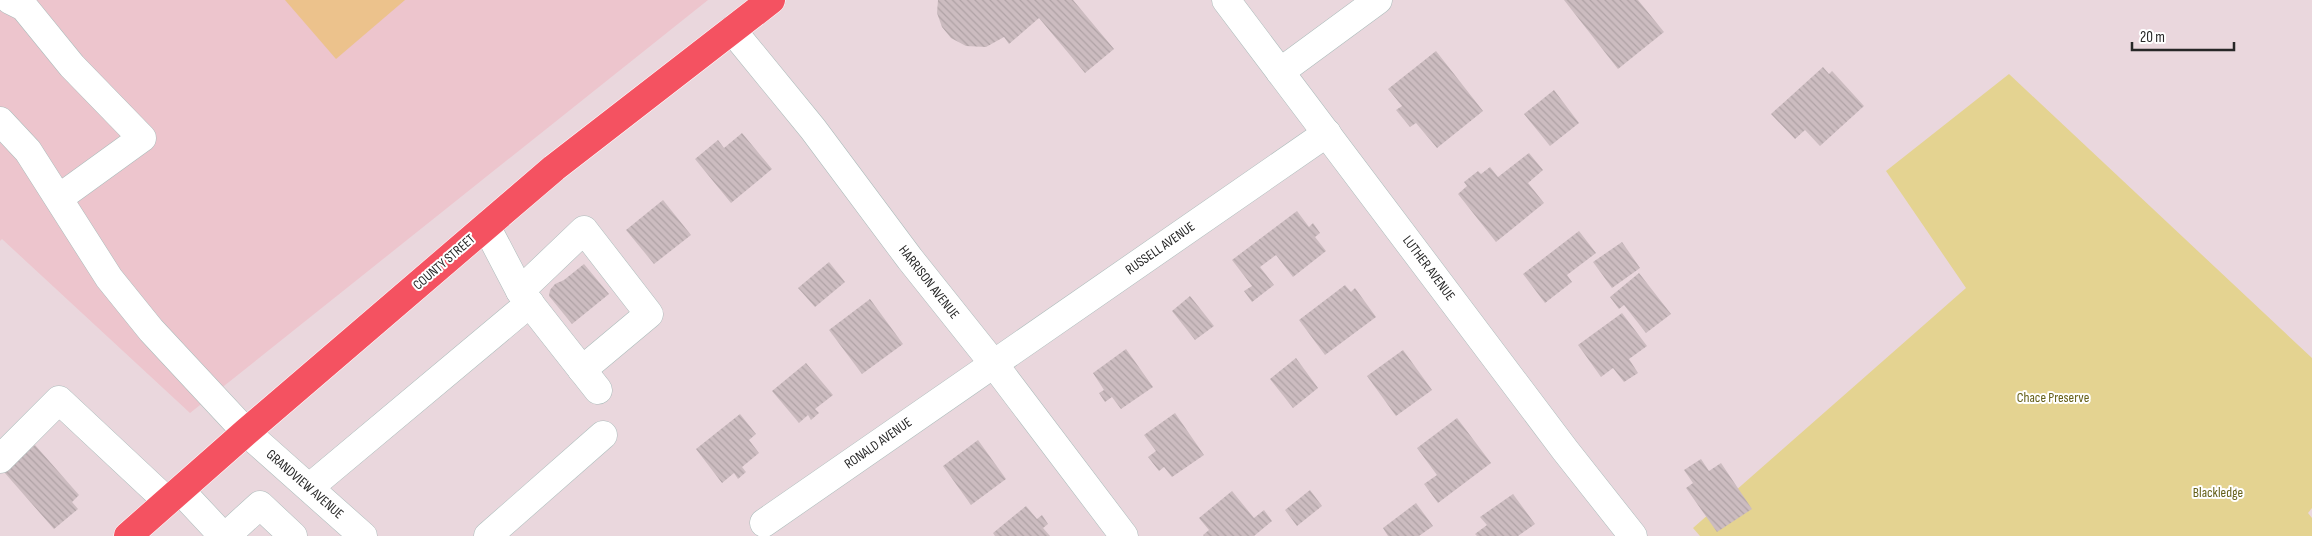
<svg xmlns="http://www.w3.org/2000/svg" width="2312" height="536" viewBox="0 0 2312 536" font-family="'Sofia Sans Condensed',sans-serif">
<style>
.education{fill:#edc5cd}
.grass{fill:#e4d391}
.pitch{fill:#ecc28c}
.building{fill:url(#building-back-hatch)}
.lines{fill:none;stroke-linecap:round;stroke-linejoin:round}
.minor-casing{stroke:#acbcbb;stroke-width:29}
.major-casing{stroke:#fff;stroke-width:29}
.minor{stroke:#fff;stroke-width:28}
.major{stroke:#f45261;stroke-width:28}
.labels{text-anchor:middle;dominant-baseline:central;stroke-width:4;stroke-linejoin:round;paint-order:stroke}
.street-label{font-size:14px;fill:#272727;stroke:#fff}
.park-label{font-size:14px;fill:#645f17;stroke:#fff}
</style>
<defs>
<pattern id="building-back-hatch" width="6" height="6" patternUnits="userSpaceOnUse" patternTransform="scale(1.25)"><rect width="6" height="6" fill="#ccbcc0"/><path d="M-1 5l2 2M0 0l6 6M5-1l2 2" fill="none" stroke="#afa2a5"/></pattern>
</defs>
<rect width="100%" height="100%" fill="#ead7dd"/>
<polygon class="education" points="0,0 708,0 190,413 2,239 0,241"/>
<polygon class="grass" points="2009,74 2312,358 2312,508 2308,513 2312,518 2312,536 1700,536 1693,528 1966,288 1886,171"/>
<polygon class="pitch" points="285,0 405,0 336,59"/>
<g class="building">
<polygon points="938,0 1073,0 1114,49 1085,73 1039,18 1009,44 1004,37 986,47 966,46 951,38 942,27 937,13"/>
<polygon points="1564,0 1638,0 1664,32 1618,69"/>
<polygon points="1436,51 1483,111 1437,148 1416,123 1410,127 1396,110 1402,106 1388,89"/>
<polygon points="1823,67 1829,74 1832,71 1864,106 1820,146 1805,130 1795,139 1771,114"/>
<polygon points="1554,90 1579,123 1550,146 1524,114"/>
<polygon points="742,133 772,169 731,203 695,159 718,140 724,148"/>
<polygon points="1529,153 1543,170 1528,183 1544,203 1496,242 1458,194 1467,186 1464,182 1478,171 1481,174 1490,167 1498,177"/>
<polygon points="663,200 691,235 654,264 626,230"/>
<polygon points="1297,211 1309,227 1313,223 1320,233 1315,237 1326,251 1293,277 1276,255 1260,267 1274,285 1252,302 1244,291 1252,286 1232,260"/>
<polygon points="1579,231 1596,253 1567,275 1572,282 1545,303 1523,274"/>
<polygon points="1622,242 1640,268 1612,288 1593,262"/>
<polygon points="829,262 845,282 815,307 798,288"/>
<polygon points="584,264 609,294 572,324 549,296 550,290 555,284 564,280"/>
<polygon points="1639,273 1671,314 1646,333 1624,305 1619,309 1610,297"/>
<polygon points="1345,285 1351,292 1355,288 1376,317 1325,355 1299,320"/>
<polygon points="1190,296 1214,326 1195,340 1172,311"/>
<polygon points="870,299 903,344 862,374 829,330"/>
<polygon points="1622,313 1647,346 1629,359 1638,373 1624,382 1613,368 1601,377 1578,345"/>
<polygon points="1126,349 1153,387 1121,409 1112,397 1105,402 1099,393 1104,390 1093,373"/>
<polygon points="1403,350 1432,390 1396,416 1367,376"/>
<polygon points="1296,358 1318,388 1293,408 1270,379"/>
<polygon points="806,363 833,395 815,409 819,413 811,420 808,415 799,423 772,391"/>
<polygon points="1175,413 1204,455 1172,477 1164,467 1159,471 1148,457 1156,451 1144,435"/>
<polygon points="740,414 756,434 749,440 759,453 742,467 746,472 738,479 734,473 722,483 696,449"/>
<polygon points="1457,418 1491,463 1438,503 1424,484 1437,475 1417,448"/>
<polygon points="978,440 1006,479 971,505 943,466"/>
<polygon points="35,445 79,495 72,502 78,509 54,529 4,472"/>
<polygon points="1701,459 1709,471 1721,463 1752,509 1717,532 1686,488 1693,483 1684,470"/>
<polygon points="1310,490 1322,506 1297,526 1285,510"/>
<polygon points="1232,491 1254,518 1264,510 1272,521 1254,536 1204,536 1203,535 1209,530 1199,518"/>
<polygon points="1513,494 1535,524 1518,536 1477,536 1475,534 1487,525 1480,517"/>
<polygon points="1416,503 1433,526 1419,536 1388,536 1383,528"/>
<polygon points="1026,506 1037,519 1042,515 1048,524 1043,528 1050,536 995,536 993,533"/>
</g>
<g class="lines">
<defs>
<g id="minor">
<polyline points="10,0 24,7 72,66 142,138 59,198"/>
<polyline points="1226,0 1565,450 1633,536"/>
<polyline points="732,30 813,129 910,259 993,363 1124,536"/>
<polyline points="1280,72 1378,0"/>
<polyline points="0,121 28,151 109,278 151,330 246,432 363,536"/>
<polyline points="486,226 520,291 598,390"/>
<polyline points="520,291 584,230 649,314 582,370"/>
<polyline points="0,459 59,400 167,501"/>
<polyline points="310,487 530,303"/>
<polyline points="180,490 223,536"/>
<polyline points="764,523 1327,133"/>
<polyline points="226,536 260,505 293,536"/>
<polyline points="488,536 603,435"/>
</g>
<polyline id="major" points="128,536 246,432 554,168 771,0"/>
</defs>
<use href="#minor" class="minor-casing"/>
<use href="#major" class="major-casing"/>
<use href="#minor" class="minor"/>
<use href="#major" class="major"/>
</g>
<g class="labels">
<g class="street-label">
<text transform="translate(1160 248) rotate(-35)">RUSSELL AVENUE</text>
<text transform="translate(444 262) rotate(-41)">COUNTY STREET</text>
<text transform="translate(1429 268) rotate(53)">LUTHER AVENUE</text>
<text transform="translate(929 282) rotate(52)">HARRISON AVENUE</text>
<text transform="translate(878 443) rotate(-35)">RONALD AVENUE</text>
<text transform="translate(305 484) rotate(41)">GRANDVIEW AVENUE</text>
</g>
<g class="park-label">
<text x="2053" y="397">Chace Preserve</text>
<text x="2218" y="492">Blackledge</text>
</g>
</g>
<path d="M2132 42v8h102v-8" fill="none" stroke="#272727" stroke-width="2.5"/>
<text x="2140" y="42" font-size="15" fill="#272727" stroke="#ffffff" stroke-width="4" paint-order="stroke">20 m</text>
</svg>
